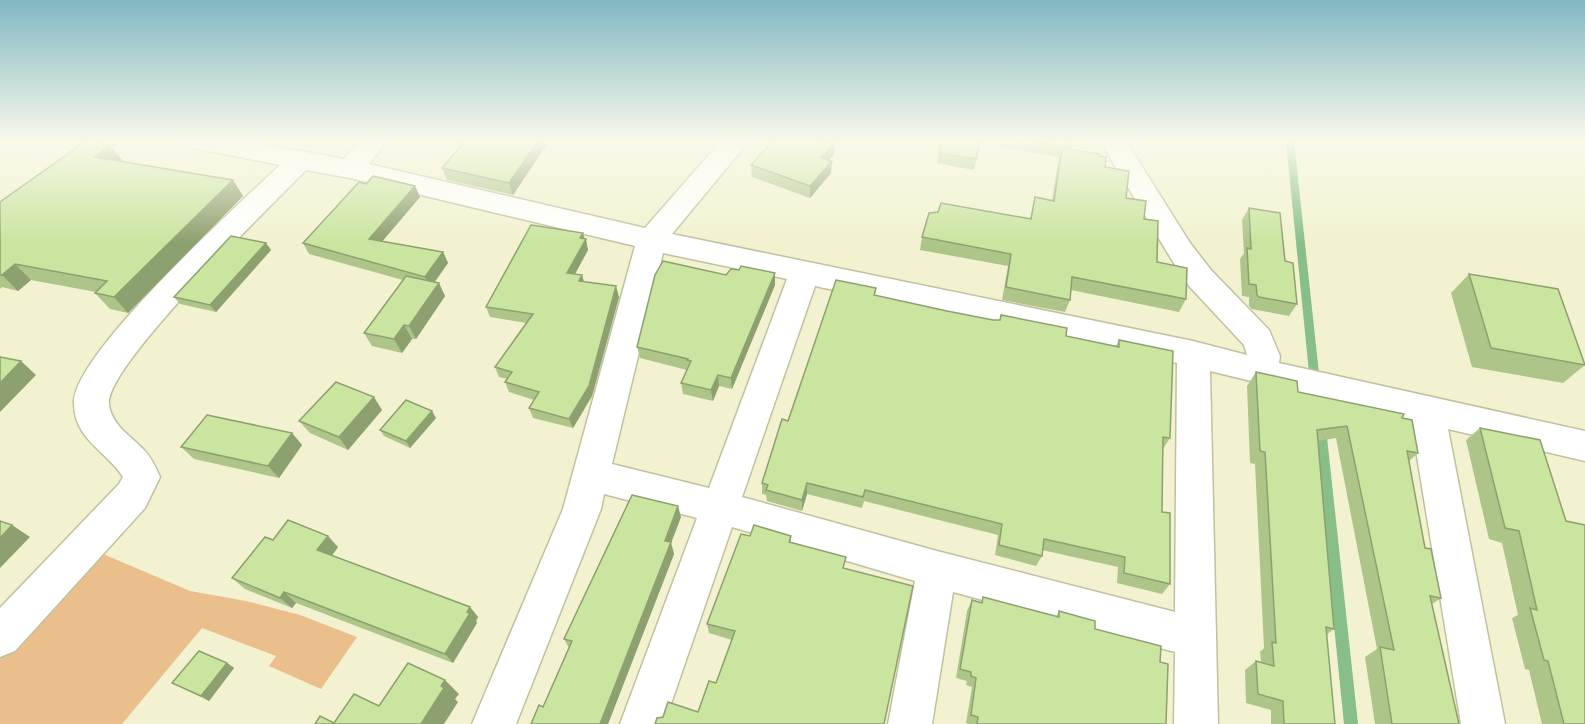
<svg xmlns="http://www.w3.org/2000/svg" width="1585" height="724" viewBox="0 0 1585 724" font-family="'Archivo Narrow',sans-serif">
<style>
.green{fill:#eabf8c}
.lines{fill:none;stroke-linecap:round;stroke-linejoin:round}
.stream{fill:#88bf88;fill-rule:evenodd}
.minor-casing{stroke:#c1c1a0;stroke-width:3}
.minor{fill:#fff;fill-rule:evenodd}
.wall{fill:#adc589}
.shaded-wall{fill:#8da06f}
.building{fill:#c9e59f;stroke:#8da06f;stroke-width:1.5}
</style>
<rect width="100%" height="100%" fill="#f2f2d0"/>
<polygon class="green" points="96,551 190,591 246,601 300,615 357,637 321,689 269,666 276,656 202,628 122,724 0,724 0,654"/>
<g class="lines">
<g class="stream">
<polygon points="1286,141 1294,141 1320,383 1319,386 1311,386 1310,383"/>
<polygon points="1320,423 1324,425 1326,428 1358,724 1344,724 1314,428 1316,425"/>
</g>
<defs>
<path id="minor" d="M186,141H246L344,159L359,141H387L369,164L645,228L721,141H749L672,234L1193,341L1247,355L1244,345L1189,286L1170,257L1100,141H1126L1190,243L1211,270L1269,330L1280,356L1279,363L1585,431V461L1448,429L1505,724H1461L1411,420L1210,371L1218,724H1174L1175,652L953,592L932,724H888L915,581L732,527L664,724H620L697,518L604,494L601,509L516,724H472L563,509L635,246L350,178L306,170C273,204 105,366 109,404C111,425 131,436 144,450C151,457 156,468 160,477L145,508L15,651L0,657V608L119,484L123,477C107,451 74,440 74,403C73,354 239,204 280,165L199,149L190,147ZM663,253L787,279L709,488L612,464ZM815,286L1177,363L1175,612L937,551L742,497Z"/>
</defs>
<use href="#minor" class="minor-casing"/>
<use href="#minor" class="minor"/>
</g>
<g class="wall">
<polygon points="458,141 547,141 547,144 513,195 447,180 442,168 461,146"/>
<polygon points="773,141 836,141 835,144 834,154 829,160 831,173 810,198 752,177 751,165"/>
<polygon points="942,141 1072,141 1071,149 1099,156 1105,167 1126,198 1144,219 1157,262 1186,299 1179,312 1071,290 1070,300 1065,312 1002,300 1008,266 920,250 922,237 1030,219 1035,197 1052,200 1059,157 980,143 974,170 937,163"/>
<polygon points="110,145 123,161 122,161 243,196 128,313 110,309 95,293 96,292 31,280 18,291 2,287 0,289 0,202"/>
<polygon points="366,184 415,186 420,197 382,241 443,252 448,263 435,282 445,296 416,339 412,339 402,353 372,346 364,333 403,280 309,254 303,243"/>
<polygon points="1249,208 1285,261 1297,304 1289,316 1252,309 1249,306 1249,297 1242,296 1240,259 1244,253 1242,220"/>
<polygon points="583,233 588,250 575,274 584,282 619,297 592,396 573,428 533,418 529,408 534,400 509,392 505,382 507,379 499,377 495,367 527,323 490,317 486,307"/>
<polygon points="266,243 271,250 216,312 180,304 174,297"/>
<polygon points="739,270 775,273 775,285 732,389 719,386 713,401 683,394 681,383 687,370 640,358 637,347 726,275"/>
<polygon points="1469,274 1585,365 1563,383 1472,367 1451,293"/>
<polygon points="876,288 875,296 947,311 993,320 1000,320 1001,315 1066,336 1116,346 1119,340 1170,438 1163,449 1162,512 1170,584 1162,594 1117,583 1118,567 1042,550 1042,556 1036,566 995,555 998,535 864,501 862,508 807,494 802,511 767,501 766,495 762,494 762,483 788,421"/>
<polygon points="1256,372 1298,392 1402,418 1418,453 1409,461 1425,548 1441,598 1432,604 1459,724 1375,724 1365,657 1377,649 1336,438 1318,441 1334,629 1326,635 1335,724 1271,724 1271,710 1246,703 1245,670 1256,661 1261,662 1260,652 1264,648 1255,464 1250,463 1247,386"/>
<polygon points="382,410 348,450 310,433 299,421"/>
<polygon points="436,418 410,448 384,436 380,430"/>
<polygon points="1480,428 1540,440 1585,724 1542,724 1529,670 1525,669 1512,618 1518,615 1502,543 1489,539 1466,440"/>
<polygon points="292,433 302,445 279,478 194,459 181,447"/>
<polygon points="681,517 671,543 674,554 608,724 531,724 543,707 569,648 564,639"/>
<polygon points="750,536 791,536 791,542 846,557 698,712 716,683 732,640 709,633 707,624"/>
<polygon points="273,540 338,547 332,555 470,607 478,617 476,621 477,623 453,663 296,603 292,608 245,589 232,578"/>
<polygon points="983,597 1056,617 1059,611 1160,662 1166,724 969,724 966,723 972,687 966,685 967,681 956,678 967,611 972,600 981,603"/>
<polygon points="227,663 234,668 209,701 172,683"/>
</g>
<g class="shaded-wall">
<polygon points="538,141 547,141 547,144 513,195 509,183"/>
<polygon points="828,141 836,141 835,144 834,154 821,170 821,158"/>
<polygon points="110,145 123,161 108,173 95,157"/>
<polygon points="832,161 831,173 810,198 810,186"/>
<polygon points="233,180 243,196 128,313 114,297"/>
<polygon points="415,186 420,197 375,250 369,239"/>
<polygon points="583,233 585,241 586,239 588,250 570,283 567,273"/>
<polygon points="266,243 271,250 216,312 210,305"/>
<polygon points="443,252 448,263 430,288 425,277"/>
<polygon points="15,264 31,280 18,291 2,275"/>
<polygon points="775,273 775,285 732,389 731,378"/>
<polygon points="582,275 585,285 579,281"/>
<polygon points="439,283 445,296 416,339 409,326"/>
<polygon points="616,286 619,297 592,396 573,428 569,419"/>
<polygon points="404,325 412,339 402,353 394,339"/>
<polygon points="21,361 36,375 0,412 0,383"/>
<polygon points="718,375 719,386 713,401 711,390"/>
<polygon points="374,397 382,410 348,450 339,437"/>
<polygon points="432,411 436,418 410,448 406,441"/>
<polygon points="292,433 302,445 279,478 268,466"/>
<polygon points="807,483 807,494 802,511 802,500"/>
<polygon points="678,506 681,517 671,543 674,554 608,724 600,724 665,541"/>
<polygon points="12,525 30,537 0,568 0,538"/>
<polygon points="328,536 338,547 328,561 317,550"/>
<polygon points="284,592 296,603 292,608 280,598"/>
<polygon points="470,607 478,617 476,621 477,623 453,663 445,654"/>
<polygon points="227,663 234,668 209,701 201,696"/>
<polygon points="445,680 459,694 455,699 458,702 444,724 421,724 441,686"/>
</g>
<g class="building">
<polygon points="86,141 93,141 110,145 95,157 233,180 114,297 95,293 107,281 15,264 2,275 0,275 0,202"/>
<polygon points="465,141 538,141 509,183 442,168"/>
<polygon points="773,141 835,142 821,158 832,161 810,186 751,165"/>
<polygon points="942,141 980,141 976,159 939,153"/>
<polygon points="1031,141 1072,141 1071,148"/>
<polygon points="1062,148 1099,154 1099,156 1106,157 1105,167 1129,171 1126,198 1146,201 1144,219 1158,221 1157,262 1187,268 1186,299 1072,277 1070,300 1006,287 1011,254 922,237 929,213 938,212 941,203 1031,219 1035,197 1054,201"/>
<polygon points="373,176 415,186 369,239 443,252 425,277 303,243 359,182 366,184"/>
<polygon points="1249,208 1280,213 1285,261 1293,263 1297,304 1259,297 1257,295 1256,285 1249,284 1247,248 1251,249"/>
<polygon points="531,225 583,233 580,238 586,239 567,273 582,275 579,281 616,286 589,386 569,419 529,408 539,392 505,382 512,372 495,367 533,314 486,307"/>
<polygon points="231,236 266,243 210,305 174,297"/>
<polygon points="663,261 726,275 731,269 739,270 741,266 775,273 731,378 718,375 711,390 681,383 691,361 687,360 688,359 637,347 655,275"/>
<polygon points="1469,274 1558,289 1585,365 1491,348"/>
<polygon points="406,276 439,283 409,326 404,325 394,339 364,333"/>
<polygon points="836,280 876,288 874,295 947,311 993,320 1000,320 1001,315 1067,328 1066,336 1119,347 1119,340 1173,351 1170,438 1163,437 1162,512 1170,513 1170,584 1124,573 1125,557 1044,539 1042,556 999,545 1002,524 865,490 863,497 807,483 802,500 766,490 768,485 762,483 782,419 788,421"/>
<polygon points="0,357 21,361 0,383"/>
<polygon points="1256,372 1297,381 1298,392 1404,414 1402,418 1412,420 1418,453 1407,451 1425,548 1431,549 1441,598 1430,596 1459,724 1392,724 1380,647 1394,650 1347,426 1317,430 1334,629 1326,627 1335,724 1284,724 1283,701 1258,694 1256,661 1274,666 1272,642 1276,643 1265,452 1260,451"/>
<polygon points="336,382 374,397 339,437 299,421"/>
<polygon points="406,400 432,411 406,441 380,430"/>
<polygon points="207,415 292,433 268,466 181,447"/>
<polygon points="1480,428 1540,440 1566,521 1585,525 1585,724 1564,724 1548,661 1544,660 1530,608 1537,610 1519,531 1505,528"/>
<polygon points="632,495 678,506 665,541 671,542 600,724 531,724 539,705 543,707 572,641 564,639"/>
<polygon points="288,520 328,536 317,550 470,607 467,612 470,613 445,654 284,592 280,598 232,578 265,537 273,540"/>
<polygon points="0,521 12,525 0,538"/>
<polygon points="754,525 791,536 789,542 846,557 843,568 913,586 884,724 655,724 657,718 663,717 668,702 698,712 709,681 716,683 735,631 707,624 741,534 750,536"/>
<polygon points="983,597 1059,617 1059,611 1095,621 1095,629 1161,646 1160,662 1168,664 1166,724 977,724 978,717 971,715 976,678 971,676 971,672 960,669 972,600 982,603"/>
<polygon points="199,651 227,663 201,696 172,683"/>
<polygon points="408,663 445,680 441,686 444,688 421,724 315,724 320,716 334,723 354,694 379,706"/>
</g>
<linearGradient id="sky" x2="0" y2="1"><stop stop-color="#81b8c2"/><stop offset="0.58" stop-color="#f9f9ea"/><stop offset="1" stop-color="#f9f9ea" stop-opacity="0"/></linearGradient>
<rect width="1585" height="243" fill="url(#sky)"/>
</svg>
